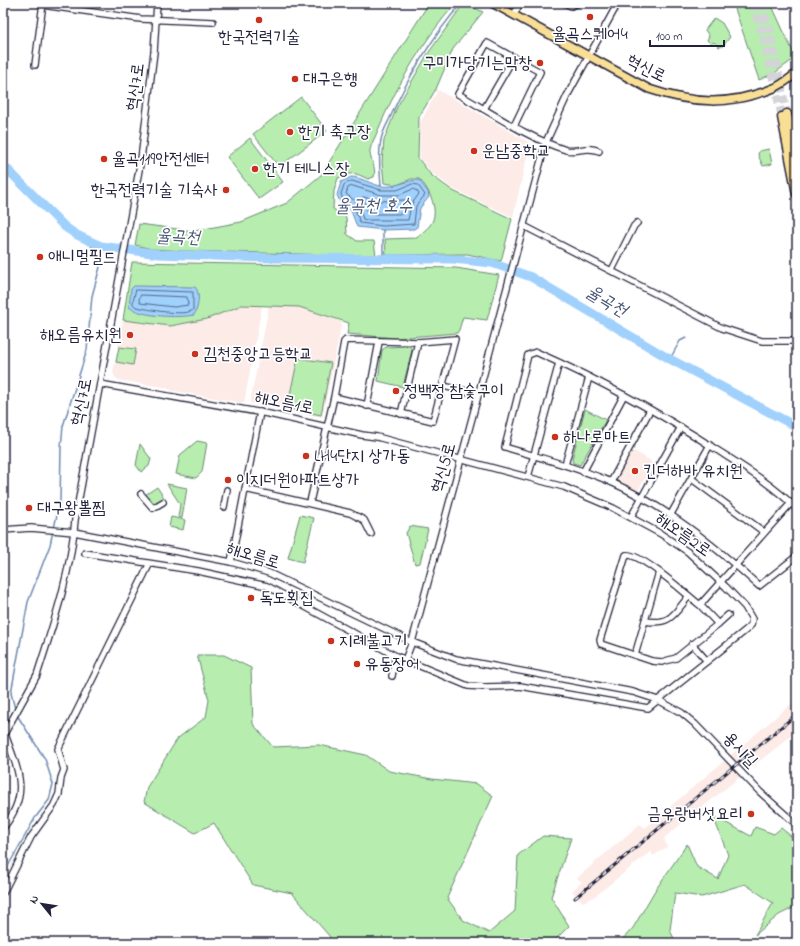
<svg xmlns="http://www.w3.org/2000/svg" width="800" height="946" viewBox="0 0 800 946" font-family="'Indie Flower','Poor Story',sans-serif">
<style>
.built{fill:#fcebe7}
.green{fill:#b7edaf;stroke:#6c8875}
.water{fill:#a0d0fc;stroke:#6e8aaf}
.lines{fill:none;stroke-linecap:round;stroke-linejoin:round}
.shore{stroke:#546888;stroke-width:1}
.stream{stroke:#6e8aaf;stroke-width:1.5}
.river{stroke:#a0d0fc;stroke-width:9}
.highway-tunnel{stroke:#d3d3d8;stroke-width:8;stroke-dasharray:8 4;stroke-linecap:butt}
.minor-casing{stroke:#22223b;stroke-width:8}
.major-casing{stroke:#22223b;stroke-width:10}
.highway-casing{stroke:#22223b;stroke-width:11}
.minor{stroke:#fff;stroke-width:5.5}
.major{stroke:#f9df96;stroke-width:7}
.highway{stroke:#f9df96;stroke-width:8}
.rail-casing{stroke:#22223b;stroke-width:3}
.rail{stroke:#fff;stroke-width:1.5;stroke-dasharray:4.5;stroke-linecap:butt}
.minor-bridge-casing{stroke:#22223b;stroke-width:8;stroke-linecap:butt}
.minor-bridge{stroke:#fff;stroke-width:5.5}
.poi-dot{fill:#c8321e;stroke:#fff;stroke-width:1.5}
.labels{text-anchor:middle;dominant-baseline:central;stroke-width:3.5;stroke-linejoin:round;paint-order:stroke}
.poi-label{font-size:17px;fill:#22223b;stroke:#fff;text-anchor:start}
.street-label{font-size:17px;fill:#22223b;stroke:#fff}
.water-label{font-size:18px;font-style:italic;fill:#485675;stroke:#fff}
</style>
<rect width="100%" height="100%" fill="#fff"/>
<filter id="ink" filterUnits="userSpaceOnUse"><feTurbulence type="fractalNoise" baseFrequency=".025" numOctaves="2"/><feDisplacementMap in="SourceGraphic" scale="8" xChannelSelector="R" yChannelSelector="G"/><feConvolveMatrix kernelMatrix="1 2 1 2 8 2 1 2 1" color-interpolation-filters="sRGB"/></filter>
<g filter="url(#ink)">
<g class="built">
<polygon points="438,90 530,143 513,217 453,189 432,173 420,158 420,123"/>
<polygon points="242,305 262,306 244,403 174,391 163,387 117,380 113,373 123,320 170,326 207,319"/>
<polygon points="269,306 299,307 342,322 322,417 250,403"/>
<polygon points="634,451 651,461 653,464 639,489 636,491 619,482 618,477 631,453"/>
<polygon points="797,699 797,731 664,838 667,847 653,856 651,851 594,897 583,902 572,891 582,882 577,878 640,824 645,828"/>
</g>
<g class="green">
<path d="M429,3H456C424,39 397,85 378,130C376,136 371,144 370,150C369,159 377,167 374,177L368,179C353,172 354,172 338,178L334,191L333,209L346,217L347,234L357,241H374L376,256L187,251L152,249L135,245L139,224L193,231L241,222L287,203L321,175Z"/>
<path d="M464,3L483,12L453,49L436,89L419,117L418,158L431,175L453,191L512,219L501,261L467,254L386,255L385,239L417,238C421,233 429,228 432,222C439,209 428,187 419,179H411L397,185L384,183L382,162L384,140L397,107L427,55Z"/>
<polygon points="733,3 775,3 773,8 794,54 792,56 794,59 776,72 759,80"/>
<polygon points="714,18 722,23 730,37 723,46 719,47 714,42 711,44 707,40 709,36 705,30"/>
<polygon points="301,97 327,131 279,167 253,134"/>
<polygon points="250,138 283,182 259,199 227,157"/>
<polygon points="769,149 772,164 763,166 758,155 759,151"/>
<polygon points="132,262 456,268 499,275 487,320 463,317 459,330 457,333 396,338 347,334 349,323 299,307 242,305 207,319 170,326 123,320"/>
<polygon points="410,346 412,350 403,387 378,381 382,350 386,347"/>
<polygon points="119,347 136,349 133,365 116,362"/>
<polygon points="298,358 331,363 321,415 287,408"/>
<polygon points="585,409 606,420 580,465 573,463 572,459"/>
<polygon points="197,441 207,443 202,472 196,478 176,474 180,455"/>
<polygon points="140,444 151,459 149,466 141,472 136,465"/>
<polygon points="167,484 187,488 182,518 178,517 180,504"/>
<polygon points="157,487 165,499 153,506 145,495"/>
<polygon points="300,515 314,518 303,562 288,558"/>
<polygon points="171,517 185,520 183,530 169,527"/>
<polygon points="410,526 428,529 420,563 415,564 406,533"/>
<polygon points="197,655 224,655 251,668 253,724 273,747 319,745 366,755 389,771 432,779 477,784 493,796 447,898 463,920 489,933 515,911 518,855 543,836 571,838 551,897 569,926 552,943 328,943 330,937 292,893 253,885 214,823 195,833 144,802 147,787 178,738 206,717 209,700"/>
<polygon points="713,816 751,836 755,827 774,834 781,828 797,841 797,906 779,915 755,935 773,903 745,884 702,897 675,893 670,930 676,943 619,943 633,928 654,892 687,844 697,867 718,879 728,855"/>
</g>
<g class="water">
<path d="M351,177C361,177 370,184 381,186C397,188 405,180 419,180L428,192L429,197L420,208L417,227L414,229L383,230L357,227L350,208L340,202L337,195L341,182Z"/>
<path d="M134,286L195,287C201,293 198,309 194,315C178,318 142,317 129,307L131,289Z"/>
</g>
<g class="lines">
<g class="shore">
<polygon points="352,181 381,190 397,190 412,184 418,185 425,195 416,206 414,224 383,226 360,223 354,206 343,200 341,194 344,185"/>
<polygon points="353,186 381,195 399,195 413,189 417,191 419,194 411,205 408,220 366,220 363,219 358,203 346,194 348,188"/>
<polygon points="363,197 381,201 405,200 403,214 369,214"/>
<path d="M136,290L193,292V310C184,317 147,309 136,307L133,304Z"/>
<polygon points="141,295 187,297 188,305 174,307 140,303 139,300"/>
</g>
<g class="stream">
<path d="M381,186C380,171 378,155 381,140C382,133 386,126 389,120C406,81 433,35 462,3"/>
<polyline points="383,259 383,230"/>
<polyline points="670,359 680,341 686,338"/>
<polyline points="54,528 60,502 61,447 63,426 87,350 92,296 100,267 90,243"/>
<polyline points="15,709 11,693 28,602 50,545 53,531"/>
<polyline points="3,875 35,818 49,800 53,784 45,759 17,715"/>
</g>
<polyline class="river" points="3,165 65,227 77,235 101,246 159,254 271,258 453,259 492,263 531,277 668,358 797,427"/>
<g class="highway-tunnel">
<polyline points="752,3 761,28 782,117"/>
<polyline points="760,3 769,27 787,114"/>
</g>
<defs>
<g id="minor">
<polyline points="565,3 571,6 578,3"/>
<polyline points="42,5 141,19 213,22"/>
<polyline points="514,15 520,3"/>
<polyline points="35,65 43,3"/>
<polyline points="484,109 514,57"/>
<path d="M514,126L540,72L487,43L458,94C492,113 528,138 566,150C577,153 587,145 599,151"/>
<polyline points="524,226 722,328 762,341 797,341"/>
<polyline points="612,270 634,226 637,223"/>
<polyline points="443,386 479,394"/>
<polyline points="367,406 379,342"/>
<polyline points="401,414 418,342"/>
<polyline points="565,465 589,377"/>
<polyline points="583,472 624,395"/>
<polyline points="528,477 559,363"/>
<polyline points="692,479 764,532"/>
<polyline points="611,482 650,410"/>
<polyline points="245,489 350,513 364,520 371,534"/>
<polyline points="141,494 153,508 163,502"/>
<polyline points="310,502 334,397 344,342 346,340 418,342 455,339 433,421 334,397"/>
<polyline points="224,507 227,490"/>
<path d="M797,509C773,485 745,468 717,450C660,413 599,380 536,352L528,355L505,447C540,458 577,467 611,482C667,507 714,545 759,586L797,556"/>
<polyline points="671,514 710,445"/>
<polyline points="631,517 681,427"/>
<polyline points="3,530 31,528 74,532 231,562 269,573 412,642 456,659 633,692 658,700 682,713 695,724 760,792 797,825"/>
<polyline points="85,553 198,571 267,586 396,656 468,686 484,687 520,686 648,708 746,630 751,625 752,619 745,607 726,587 688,552 661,534 613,508 564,487 377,437 362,435 269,414 100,384"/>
<polyline points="231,562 260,412"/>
<path d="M700,605L718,624L676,658L662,662L652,661L601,644L600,640L626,555C640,552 687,595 700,605L791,503"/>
<path d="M645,621C671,625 673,615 689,596"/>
<polyline points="718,624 728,615"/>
<polyline points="692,644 707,661"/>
<polyline points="635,655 659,572"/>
<polyline points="405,660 412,642 546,142 567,96 618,3"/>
<path d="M37,675C53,625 71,573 75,520L141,159L154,52L157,3"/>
<polyline points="392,676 395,659"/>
<path d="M3,728C16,768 33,791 3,828"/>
<polyline points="3,893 31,837 54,805 59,794 61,778 64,770 58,749 149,565"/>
</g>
<path id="major" d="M492,3L649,89C693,104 730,106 774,88C782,85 790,78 797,73"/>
<g id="highway">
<polyline points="787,114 797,160"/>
<polyline points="782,117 797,194"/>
</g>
</defs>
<use href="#minor" class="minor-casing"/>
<use href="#major" class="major-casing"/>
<use href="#highway" class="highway-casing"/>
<use href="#minor" class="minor"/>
<use href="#major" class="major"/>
<use href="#highway" class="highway"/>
<defs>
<polyline id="rail" points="575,898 797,714"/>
</defs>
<use href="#rail" class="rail-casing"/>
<use href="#rail" class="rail"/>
<defs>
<polyline id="minor-bridge" points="3,736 37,675"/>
</defs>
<use href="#minor-bridge" class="minor-bridge-casing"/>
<use href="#minor-bridge" class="minor-bridge"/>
</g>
</g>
<g class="poi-dot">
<circle cx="590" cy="17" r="4"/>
<circle cx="259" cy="20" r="4"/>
<circle cx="540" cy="63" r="4"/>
<circle cx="295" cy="79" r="4"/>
<circle cx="290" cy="132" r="4"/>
<circle cx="474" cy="151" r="4"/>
<circle cx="104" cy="159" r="4"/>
<circle cx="255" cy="169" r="4"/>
<circle cx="226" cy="190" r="4"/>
<circle cx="40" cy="257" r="4"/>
<circle cx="130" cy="335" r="4"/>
<circle cx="195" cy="354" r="4"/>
<circle cx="396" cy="391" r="4"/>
<circle cx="555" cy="437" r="4"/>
<circle cx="306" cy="456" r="4"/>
<circle cx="635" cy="471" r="4"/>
<circle cx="228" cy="480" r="4"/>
<circle cx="29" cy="508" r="4"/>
<circle cx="251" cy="598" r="4"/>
<circle cx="331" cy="641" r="4"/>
<circle cx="357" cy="664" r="4"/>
<circle cx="751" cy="814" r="4"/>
</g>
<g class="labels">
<g class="poi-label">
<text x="590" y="34" text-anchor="middle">율곡스퀘어4</text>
<text x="259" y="37" text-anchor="middle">한국전력기술</text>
<text x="532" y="63" text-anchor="end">구미가당기는막창</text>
<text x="303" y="79">대구은행</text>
<text x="298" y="132">한기 축구장</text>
<text x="482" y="151">운남중학교</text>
<text x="112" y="159">율곡119안전센터</text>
<text x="263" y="169">한기 테니스장</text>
<text x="218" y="190" text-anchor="end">한국전력기술 기숙사</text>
<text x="48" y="257">애니멀필드</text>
<text x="122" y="335" text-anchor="end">해오름유치원</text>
<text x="203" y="354">김천중앙고등학교</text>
<text x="404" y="391">정백정 참숯구이</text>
<text x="563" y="437">하나로마트</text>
<text x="314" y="456">LH4단지 상가동</text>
<text x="643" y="471">킨더하바 유치원</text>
<text x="236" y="480">이지더원아파트상가</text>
<text x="37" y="508">대구왕뽈찜</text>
<text x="259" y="598">독도횟집</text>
<text x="339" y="641">지례불고기</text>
<text x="365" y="664">유동장어</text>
<text x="743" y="814" text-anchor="end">금우랑버섯요리</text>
</g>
<g class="street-label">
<text transform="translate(646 69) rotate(26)">혁신로</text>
<text transform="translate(136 87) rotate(-83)">혁신7로</text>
<text transform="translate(82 402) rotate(-79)">혁신7로</text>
<text transform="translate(284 403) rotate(12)">해오름1로</text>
<text transform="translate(444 468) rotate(-75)">혁신5로</text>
<text transform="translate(683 535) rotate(35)">해오름2로</text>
<text transform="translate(253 556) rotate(17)">해오름로</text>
<text transform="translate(740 750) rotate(47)">용시길</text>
</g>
<g class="water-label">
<text x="374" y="207">율곡천 호수</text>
<text transform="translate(178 238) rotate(3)">율곡천</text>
<text transform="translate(606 302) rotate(31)">율곡천</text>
</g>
</g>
<rect width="800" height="946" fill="none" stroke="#fff" stroke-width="16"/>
<rect x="8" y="8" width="784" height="930" fill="none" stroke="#22223b" stroke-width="1.5" filter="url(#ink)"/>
<g transform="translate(42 904) rotate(300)" stroke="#ffffff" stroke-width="3" paint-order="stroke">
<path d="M0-3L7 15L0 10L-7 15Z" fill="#22223b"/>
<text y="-6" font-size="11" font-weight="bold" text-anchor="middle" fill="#22223b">N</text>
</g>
<path d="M650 40v6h74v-6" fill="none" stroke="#22223b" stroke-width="2"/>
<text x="656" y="40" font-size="12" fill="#22223b" stroke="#ffffff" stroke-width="3" paint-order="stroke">100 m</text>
</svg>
